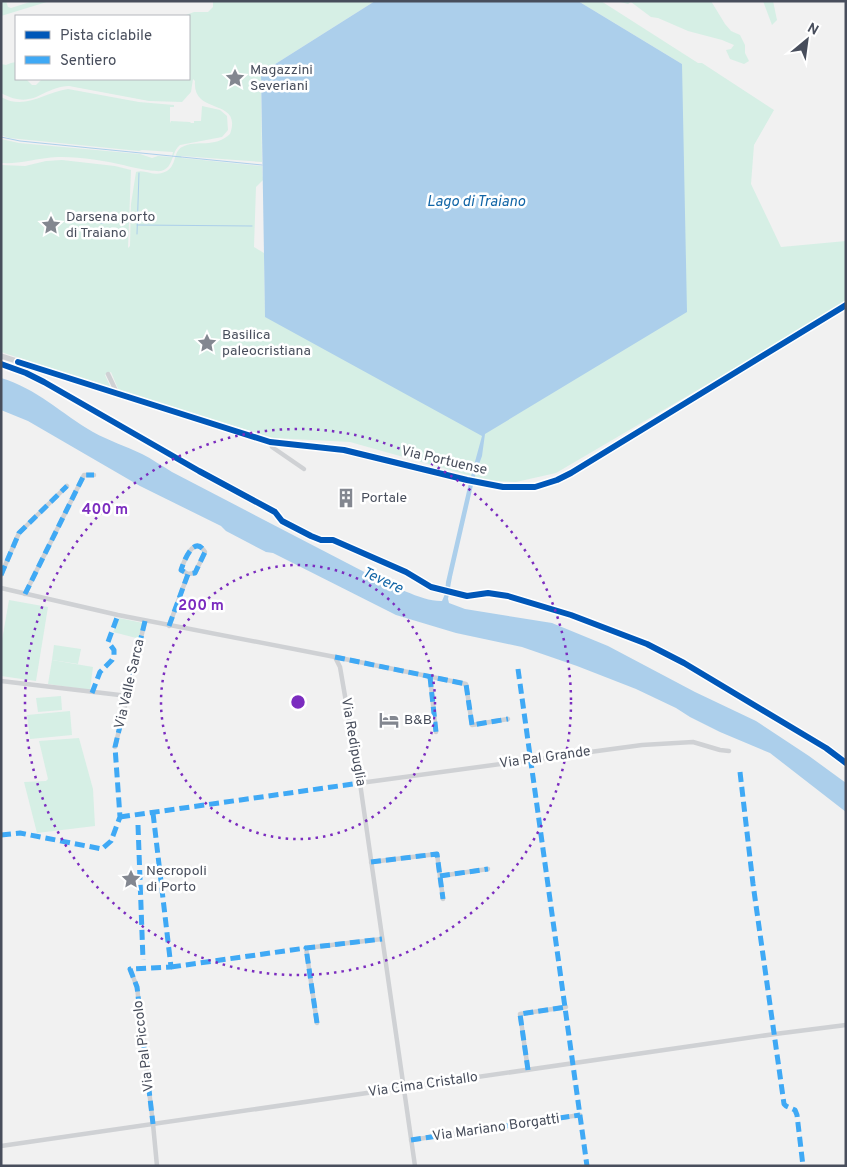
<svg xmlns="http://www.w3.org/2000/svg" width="847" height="1167" viewBox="0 0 847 1167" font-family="Overpass,sans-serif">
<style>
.green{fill:#d6efe5}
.water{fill:#accfeb}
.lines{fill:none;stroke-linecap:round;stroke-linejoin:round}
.stream{stroke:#accfeb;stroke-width:1}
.minor{stroke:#cfd1d4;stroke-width:4.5}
.tertiary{stroke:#cfd1d4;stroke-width:5.5}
.quiet{stroke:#3fa9f5;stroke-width:5;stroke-dasharray:10 5;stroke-linecap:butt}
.cycleway-casing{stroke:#fff;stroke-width:9}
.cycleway{stroke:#0057b8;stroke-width:6}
.ring{fill:none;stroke:#7b2cbf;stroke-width:2.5;stroke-dasharray:2.5 5}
.labels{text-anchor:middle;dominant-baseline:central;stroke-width:5;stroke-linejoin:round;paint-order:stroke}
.poi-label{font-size:14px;fill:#484e5c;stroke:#fff;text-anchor:start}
.street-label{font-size:14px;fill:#484e5c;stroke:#fff}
.water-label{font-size:15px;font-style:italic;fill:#1165a6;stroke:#fff}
.centre{fill:#7b2cbf;stroke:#fff;stroke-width:2.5}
.ring-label{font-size:15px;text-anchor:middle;font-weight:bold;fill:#7b2cbf;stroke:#fff;stroke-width:5;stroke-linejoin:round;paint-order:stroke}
</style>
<rect width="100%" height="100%" fill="#f1f1f1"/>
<g class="green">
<polygon points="1,1 6,1 8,7 11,8 33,1 50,1 1,16"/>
<path d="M213,1H375L261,73L262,162L181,156L182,158L262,166L263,180L256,187L254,247L264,253L265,317L682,64L578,1H601L698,63H702L774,110L754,145L751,184L781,247L846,241V303L556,473L516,482L489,481L350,442L273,438L119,391L111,372L105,375L111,388L1,352V165L25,166L46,161L62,160L115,166L131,170L128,248L130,246L131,204L136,172C144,169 153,176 162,173C178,169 172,152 182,147C197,139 214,149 230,134C243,97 192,116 195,81L193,79L191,92L182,102L149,101L69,86C41,87 34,111 1,93V64L6,65L11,63L16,62V79H26L32,85H36L42,79H189V16H183L194,12H208L213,7Z"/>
<polygon points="617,1 711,1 725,24 731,31 740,35 745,45 745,53 749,61 744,64 730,59 726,50 731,49 734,45 722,40 688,31 658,18 651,17 631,2 628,4"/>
<polygon points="763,1 773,1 777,20 772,25"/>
<path d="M68,89L139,102L174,105V107H170V123L171,121L190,122L191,123H194V121H201L202,106L220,110L227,116L228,130L222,137L180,145C171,152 174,168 161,171C154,172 130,167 123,165C101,160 69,155 47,158C29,160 20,164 1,163V139L19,143L140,154L152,158L158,156L172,157L173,152L142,150L139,151L9,138L1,135V97C25,111 45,92 68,89Z"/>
<polygon points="9,600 48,607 36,681 1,676 1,646"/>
<polygon points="119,618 143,623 140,639 113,632"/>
<polygon points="54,645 81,649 78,664 52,660"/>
<polygon points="52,660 93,667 90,690 48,684"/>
<polygon points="61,696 62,710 38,712 36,698"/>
<polygon points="70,711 72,735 30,739 27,715"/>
<polygon points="79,738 93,789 95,826 37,833 24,782 46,781 48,779 39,741"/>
</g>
<path class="water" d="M375,1H578L682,64L687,312L485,434L482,456L476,472L452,577L448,599L449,603L465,609L552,623L608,646L695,692L756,721L809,756L846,783V812L770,753L720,732L690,717L676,708L636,689L577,666L522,647L456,633L396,615L273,553L266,552L226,531L221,526L140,486L28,421L1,410V378C36,388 62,414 93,432C109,441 126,446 142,454C152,459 162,466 172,472L372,576C390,584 423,602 442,601L445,594L446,582L467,491L482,436L265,317L261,73Z"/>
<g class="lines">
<g class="stream">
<polyline points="1,137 20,141 262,165"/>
<polyline points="101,223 104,223"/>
<polyline points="137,225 252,226"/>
<polyline points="137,234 139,173"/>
<polyline points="106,239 127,236"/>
</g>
<g class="minor">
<polyline points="108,374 117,393"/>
<polyline points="270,442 272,447 304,469"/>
<polyline points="1,575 19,533 67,486"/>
<polyline points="1,588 118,615 335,657 340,667 360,783 415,1166"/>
<polyline points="25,594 84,475 94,475"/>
<path d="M169,626L188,574L195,573L205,552C194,534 184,561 181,570L188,574"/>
<polyline points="335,657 466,684 472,725 508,719"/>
<polyline points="430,677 436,732"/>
<polyline points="1,681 128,696"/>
<polyline points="115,747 145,621"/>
<polyline points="360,783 642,745 693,742 720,750 729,751"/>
<polyline points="371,862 437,854 443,899"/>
<polyline points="440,876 488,869"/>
<polyline points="130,969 137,987 153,1124 157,1166"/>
<polyline points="317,1023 306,948 382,939"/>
<polyline points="528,1070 520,1014 566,1007"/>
<polyline points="411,1140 580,1115"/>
<polyline points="1,1146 775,1034 846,1025"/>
</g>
<polyline class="tertiary" points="1,356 270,442 344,450 467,480 503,487 535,487 557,480 571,473 846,305"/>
<g class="quiet">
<polyline points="1,575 19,533 67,486"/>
<polyline points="25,594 84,475 94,475"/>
<path d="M169,626L188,574L195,573L205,552C194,534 184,561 181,570L188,574"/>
<polyline points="335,657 466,684 472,725 508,719"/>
<polyline points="518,669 587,1166"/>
<polyline points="430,677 436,732"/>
<polyline points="92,693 100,672 112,660 114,655 114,650 108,642 118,615"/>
<polyline points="740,772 753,884 784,1104 786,1106 795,1110 797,1115 803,1166"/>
<polyline points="153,813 171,967 130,969 137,987 153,1124"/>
<polyline points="120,817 360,783"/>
<polyline points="138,825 143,960"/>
<polyline points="1,835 20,833 102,849 111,841 120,817 115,747 145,621"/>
<polyline points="371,862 437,854 443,899"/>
<polyline points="440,876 488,869"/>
<polyline points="171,967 306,948"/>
<polyline points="317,1023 306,948 382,939"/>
<polyline points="528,1070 520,1014 566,1007"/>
<polyline points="411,1140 580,1115"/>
</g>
<defs>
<g id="cycleway">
<polyline points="18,362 270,442 344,450 467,480 503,487 535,487 557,480 571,473 846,305"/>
<polyline points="1,364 26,373 44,382 199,471 275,512 282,521 311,536 321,540 333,540 406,572 431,587 467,596 488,593 508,596 571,615 647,644 684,663 826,748 846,763"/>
</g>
</defs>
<use href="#cycleway" class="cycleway-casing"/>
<use href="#cycleway" class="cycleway"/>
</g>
<g class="ring">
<circle cx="298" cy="702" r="137"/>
<circle cx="298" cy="702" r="273"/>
</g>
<defs>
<symbol id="sight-bare" viewBox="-9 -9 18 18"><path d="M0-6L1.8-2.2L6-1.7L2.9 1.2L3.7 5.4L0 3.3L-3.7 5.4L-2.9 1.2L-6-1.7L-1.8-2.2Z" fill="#838790" stroke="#fff" stroke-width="2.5" paint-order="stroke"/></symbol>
<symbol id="building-bare" viewBox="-9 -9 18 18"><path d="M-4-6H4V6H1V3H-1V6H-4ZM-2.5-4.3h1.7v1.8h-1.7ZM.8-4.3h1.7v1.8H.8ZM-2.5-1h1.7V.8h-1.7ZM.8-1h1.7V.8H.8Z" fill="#838790" stroke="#fff" stroke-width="2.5" paint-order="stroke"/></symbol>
<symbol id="hotel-bare" viewBox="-9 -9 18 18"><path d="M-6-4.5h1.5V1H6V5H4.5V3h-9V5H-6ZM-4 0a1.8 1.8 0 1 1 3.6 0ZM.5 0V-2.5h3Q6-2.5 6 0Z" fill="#838790" stroke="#fff" stroke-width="2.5" paint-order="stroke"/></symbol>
</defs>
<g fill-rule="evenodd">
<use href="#sight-bare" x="221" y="64" width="28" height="28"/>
<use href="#sight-bare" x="37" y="211" width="28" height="28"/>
<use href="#sight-bare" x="193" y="329" width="28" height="28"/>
<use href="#building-bare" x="332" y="484" width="28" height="28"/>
<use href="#hotel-bare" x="375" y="706" width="28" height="28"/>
<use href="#sight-bare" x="117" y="865" width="28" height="28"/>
</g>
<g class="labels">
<g class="poi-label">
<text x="250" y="70">Magazzini<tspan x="250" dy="16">Severiani</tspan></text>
<text x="66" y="217">Darsena porto<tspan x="66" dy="16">di Traiano</tspan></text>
<text x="222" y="335">Basilica<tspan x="222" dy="16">paleocristiana</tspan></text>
<text x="361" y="498">Portale</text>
<text x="404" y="720">B&amp;B</text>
<text x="146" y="871">Necropoli<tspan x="146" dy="16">di Porto</tspan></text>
</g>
<g class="street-label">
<text transform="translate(444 461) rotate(13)">Via Portuense</text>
<text transform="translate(130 684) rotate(-77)">Via Valle Sarca</text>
<text transform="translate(353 742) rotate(80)">Via Redipuglia</text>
<text transform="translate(545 758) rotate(-8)">Via Pal Grande</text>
<text transform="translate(144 1046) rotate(-97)">Via Pal Piccolo</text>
<text transform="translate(423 1085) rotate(-8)">Via Cima Cristallo</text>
<text transform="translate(496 1128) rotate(-8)">Via Mariano Borgatti</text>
</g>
<g class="water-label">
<text x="476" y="202">Lago di Traiano</text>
<text transform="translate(382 581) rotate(25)">Tevere</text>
</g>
</g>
<circle cx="298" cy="702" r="8" class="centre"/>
<g class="ring-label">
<text x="105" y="514">400 m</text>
<text x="201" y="610">200 m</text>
</g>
<rect width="847" height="1167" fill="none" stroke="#484e5c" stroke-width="5"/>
<rect x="15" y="15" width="175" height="65" fill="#ffffff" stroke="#b6b8be"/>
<rect x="25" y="31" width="25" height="8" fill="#0057b8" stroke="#b6b8be"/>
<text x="60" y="40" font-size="15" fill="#484e5c">Pista ciclabile</text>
<rect x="25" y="56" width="25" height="8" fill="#3fa9f5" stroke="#b6b8be"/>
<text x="60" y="65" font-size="15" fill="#484e5c">Sentiero</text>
<g transform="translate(807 40) rotate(29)" stroke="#ffffff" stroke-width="4" paint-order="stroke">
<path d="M0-4L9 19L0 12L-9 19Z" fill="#484e5c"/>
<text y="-8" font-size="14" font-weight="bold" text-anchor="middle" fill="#484e5c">N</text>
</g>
</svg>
